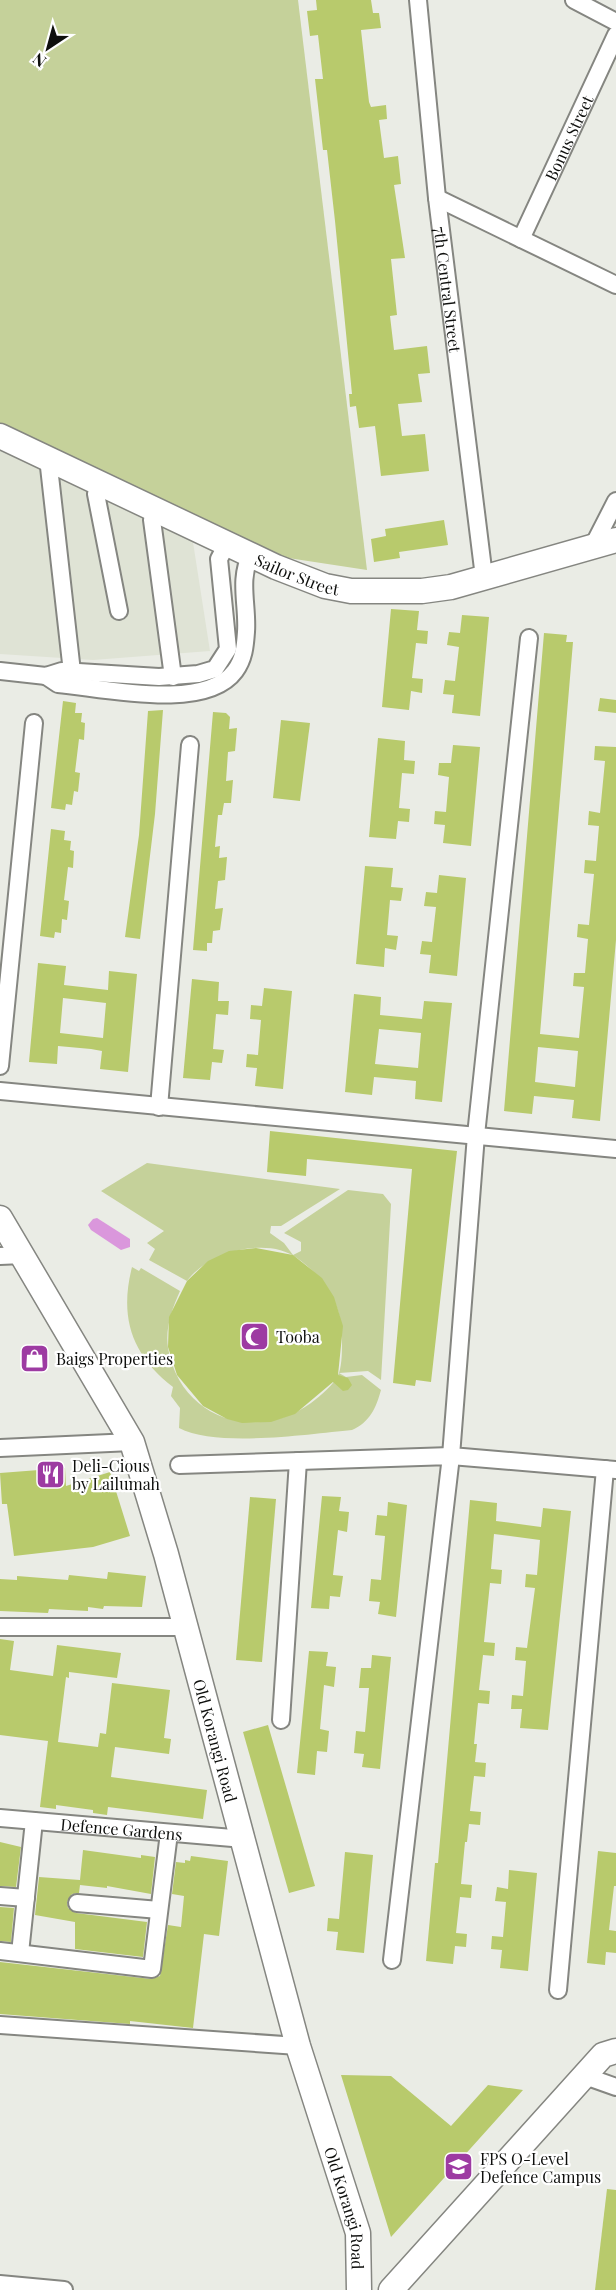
<svg xmlns="http://www.w3.org/2000/svg" width="616" height="2290" viewBox="0 0 616 2290" font-family="'Playfair Display',serif">
<style>
.built{fill:#dfe3d5}
.green{fill:#c5d19a}
.water{fill:#da97dc}
.building{fill:#b8ca6c;fill-rule:evenodd}
.lines{fill:none;stroke-linecap:round;stroke-linejoin:round}
.street-casing{stroke:#858681;stroke-width:20}
.secondary-casing{stroke:#858681;stroke-width:27}
.street{stroke:#fff;stroke-width:16}
.secondary{stroke:#fff;stroke-width:24}
.labels{text-anchor:middle;dominant-baseline:central;stroke-width:4.5;stroke-linejoin:round;paint-order:stroke}
.street-label{font-size:16px;fill:#0e0f0d;stroke:#fff}
.poi-label{font-size:16px;fill:#0e0f0d;stroke:#fff;text-anchor:start}
</style>
<rect width="100%" height="100%" fill="#eaece5"/>
<polygon class="built" points="0,446 192,536 210,651 93,660 0,654"/>
<g class="green">
<polygon points="0,0 298,0 367,570 275,556 0,428"/>
<path d="M147,1163L340,1189L281,1226H271L270,1233L284,1243L293,1255L301,1251V1242L284,1233L348,1190L383,1194L391,1204L381,1380L368,1371L339,1373L346,1377L362,1375L381,1390C376,1408 370,1422 352,1430C309,1434 217,1448 179,1428L180,1408L171,1396L173,1387C132,1355 119,1318 132,1267L139,1271L141,1268L180,1291C172,1309 165,1328 168,1348C180,1419 256,1443 311,1403C321,1395 334,1385 339,1373C342,1364 342,1351 342,1341C343,1305 326,1279 297,1258C267,1236 208,1252 187,1281L149,1260L155,1249L147,1243L164,1231L101,1191Z"/>
</g>
<polygon class="water" points="97,1218 130,1239 130,1247 121,1250 91,1230 88,1225 93,1219"/>
<g class="building">
<polygon points="316,0 371,0 373,13 379,13 381,28 361,30 369,102 371,107 386,105 387,119 379,120 384,158 398,156 401,184 394,185 405,258 391,259 397,315 390,316 394,350 427,346 430,373 418,374 422,402 398,404 402,436 425,434 429,471 381,476 375,426 359,428 356,406 350,407 349,394 352,394 335,221 327,150 323,150 315,79 323,79 318,35 310,36 307,11 317,10"/>
<polygon points="444,520 448,545 399,552 400,558 374,562 371,539 386,536 385,529"/>
<polygon points="391,609 419,611 417,630 428,631 427,644 416,643 412,678 423,679 422,693 411,691 409,710 382,707"/>
<polygon points="462,615 489,617 480,716 452,713 454,695 443,694 445,680 455,681 459,647 447,645 449,632 460,633"/>
<path d="M544,633L567,635L566,642H573L540,1034L579,1038L584,987L573,986L574,973H585L588,939L577,937L578,924L589,925L594,874L584,873L585,860L596,861L599,826L588,825L589,811L600,813L605,761L594,760L595,746L616,747V940L600,1121L572,1118L574,1100L534,1096L532,1114L504,1111ZM538,1047L578,1051L575,1087L535,1082Z"/>
<polygon points="600,698 616,700 616,713 598,711"/>
<polygon points="63,701 76,703 75,713 82,713 81,722 85,723 84,740 79,739 75,772 80,773 78,792 74,791 72,805 66,804 65,810 51,808"/>
<polygon points="163,710 155,814 140,939 125,937 139,835 148,711"/>
<polygon points="213,712 226,713 230,717 229,729 237,728 235,751 228,752 226,781 233,780 231,803 224,803 222,815 218,815 215,847 220,846 219,858 227,857 225,880 218,881 215,909 223,908 220,930 213,931 212,943 207,943 207,951 193,950"/>
<polygon points="281,720 310,723 300,801 273,798"/>
<polygon points="378,738 405,741 404,760 415,761 414,774 402,773 399,808 410,809 409,822 398,821 396,839 369,837"/>
<polygon points="453,745 480,747 471,846 443,843 445,825 434,824 435,811 446,812 449,777 438,775 439,763 451,763"/>
<polygon points="51,829 65,831 64,840 71,841 70,850 74,851 73,868 68,867 64,900 69,901 67,920 62,919 61,933 55,932 54,938 40,936"/>
<polygon points="365,866 393,868 391,887 403,888 401,901 390,900 387,935 398,936 396,950 385,948 384,967 356,964"/>
<polygon points="439,875 466,878 457,976 429,973 431,955 420,954 422,941 432,942 436,907 424,906 426,892 437,893"/>
<path d="M38,963L66,966L64,985L108,990L109,971L137,974L128,1072L100,1069L102,1051L91,1049L58,1046L57,1064L29,1062ZM63,998L106,1003L103,1038L60,1033Z"/>
<polygon points="192,979 219,982 218,1001 229,1001 228,1015 216,1014 213,1049 224,1050 222,1063 212,1062 210,1080 183,1078"/>
<polygon points="264,988 292,991 283,1089 255,1086 257,1068 246,1067 247,1054 258,1055 261,1020 250,1019 251,1005 262,1006"/>
<path d="M354,994L381,997L380,1015L422,1019L424,1001L452,1003L442,1102L415,1099L416,1081L374,1077L372,1095L345,1092ZM379,1029L421,1033L418,1068L375,1064Z"/>
<polygon points="270,1131 457,1151 431,1382 416,1380 415,1386 393,1383 412,1169 307,1159 306,1176 267,1172"/>
<polygon points="256,1248 293,1255 322,1278 334,1297 343,1326 338,1375 348,1378 352,1385 348,1390 343,1391 333,1382 295,1414 271,1422 242,1423 227,1419 203,1406 177,1375 168,1347 169,1317 187,1281 208,1261 229,1251"/>
<polygon points="65,1468 66,1486 110,1472 130,1536 93,1547 14,1556 7,1504 2,1504 0,1473"/>
<polygon points="322,1496 341,1497 339,1511 349,1512 347,1532 338,1530 333,1575 343,1576 340,1597 330,1596 329,1609 311,1608"/>
<polygon points="250,1497 276,1499 262,1662 236,1660"/>
<polygon points="470,1500 497,1503 496,1521 541,1527 543,1508 571,1511 548,1730 520,1728 522,1709 511,1709 512,1695 523,1696 526,1661 515,1660 516,1647 527,1648 535,1588 525,1587 526,1574 537,1575 540,1540 494,1534 491,1569 502,1570 501,1584 490,1583 484,1642 495,1643 494,1656 483,1655 479,1690 490,1691 489,1704 478,1703 474,1744 477,1744 475,1762 486,1763 485,1777 474,1776 470,1811 481,1812 480,1825 469,1824 467,1842 465,1842 461,1884 472,1885 471,1898 460,1897 456,1933 467,1934 466,1947 455,1946 453,1964 426,1961 435,1863 438,1863"/>
<polygon points="388,1502 407,1505 396,1617 378,1614 380,1602 369,1601 371,1579 381,1580 385,1536 375,1535 377,1515 387,1516"/>
<polygon points="108,1572 146,1576 142,1607 104,1606 103,1609 88,1607 88,1611 49,1609 48,1613 0,1611 0,1579 17,1580 17,1576 68,1580 69,1575 107,1579"/>
<polygon points="0,1639 14,1641 10,1670 53,1676 57,1645 121,1653 117,1678 69,1672 69,1678 66,1677 58,1742 98,1747 100,1733 106,1734 112,1683 170,1690 164,1738 171,1739 169,1754 115,1747 111,1777 207,1790 203,1819 108,1807 107,1815 93,1813 93,1810 56,1805 56,1809 40,1807 48,1741 0,1735"/>
<polygon points="309,1651 328,1652 326,1666 336,1667 334,1687 324,1685 320,1729 329,1731 327,1752 317,1751 315,1775 297,1773"/>
<polygon points="372,1655 391,1657 380,1769 362,1767 364,1754 354,1753 356,1731 365,1732 369,1688 359,1688 361,1668 371,1668"/>
<polygon points="268,1725 315,1886 289,1893 243,1732"/>
<polygon points="0,1842 21,1847 16,1887 0,1886"/>
<polygon points="83,1850 141,1858 141,1855 155,1857 151,1894 107,1886 107,1888 80,1885 79,1893 72,1894 67,1902 68,1908 76,1913 147,1922 143,1957 75,1949 75,1922 35,1915 39,1877 80,1880"/>
<polygon points="598,1851 616,1853 616,1886 614,1886 609,1930 616,1931 616,1953 606,1952 605,1965 587,1963"/>
<polygon points="345,1852 373,1855 364,1953 336,1950 338,1932 327,1931 328,1918 339,1919"/>
<polygon points="191,1856 228,1861 219,1936 204,1934 193,2028 130,2021 130,2024 0,2014 0,1962 151,1979 160,1976 168,1925 181,1927 184,1896 172,1894 176,1862 185,1863 185,1860 190,1861"/>
<polygon points="509,1870 537,1873 528,1971 500,1968 502,1950 491,1949 492,1936 503,1937 506,1902 495,1901 497,1887 508,1889"/>
<polygon points="0,1907 14,1908 11,1942 0,1941"/>
<polygon points="341,2075 391,2076 451,2126 488,2085 523,2090 391,2237"/>
<polygon points="607,2189 616,2190 616,2290 595,2290"/>
</g>
<g class="lines">
<defs>
<g id="street">
<path id="s1" d="M418,0L437,198L484,577"/>
<polyline points="574,0 616,22"/>
<polyline points="437,198 616,285"/>
<path id="s2" d="M521,239L616,35"/>
<polyline points="48,458 72,672"/>
<polyline points="101,483 96,494 119,611"/>
<polyline points="156,510 152,520 173,677"/>
<polyline points="594,544 616,501"/>
<polyline points="529,638 476,1135 451,1456 616,1470"/>
<polyline points="0,671 46,676 62,671 159,677 198,674 215,669 228,649 219,559 227,544"/>
<path d="M46,676L58,684C103,688 205,712 235,671C244,659 245,646 246,632C248,606 238,579 251,555"/>
<polyline points="0,1066 34,723"/>
<polyline points="0,1091 616,1149"/>
<polyline points="159,1107 190,745"/>
<polyline points="0,1256 23,1255"/>
<polyline points="0,1448 132,1442"/>
<polyline points="179,1465 451,1456 392,1960"/>
<polyline points="0,1627 185,1627"/>
<polyline points="281,1720 298,1461"/>
<path id="s3" d="M0,1818L244,1839"/>
<polyline points="0,1896 26,1898"/>
<polyline points="77,1903 159,1910"/>
<polyline points="0,1951 152,1969 169,1833"/>
<polyline points="20,1953 34,1821"/>
<polyline points="558,1990 605,1469"/>
<polyline points="0,2025 298,2046"/>
<polyline points="585,2076 616,2087"/>
<polyline points="0,2284 64,2290"/>
</g>
<g id="secondary">
<path id="s4" d="M0,436L276,567L325,586L351,591H422L451,587L616,540"/>
<path id="s5" d="M0,1218L132,1442L166,1554L298,2046L358,2233L359,2290"/>
<polyline points="391,2290 603,2055 616,2051"/>
</g>
</defs>
<use href="#street" class="street-casing"/>
<use href="#secondary" class="secondary-casing"/>
<use href="#street" class="street"/>
<use href="#secondary" class="secondary"/>
</g>
<defs>
<symbol id="mosque-square" viewBox="-11 -11 22 22"><rect x="-9" y="-9" width="18" height="18" rx="4" fill="#9d3ba2" stroke="#fff"/><path d="M3.5-4.9A6 6 0 1 0 3.5 4.9A5 5 0 1 1 3.5-4.9Z" fill="#fff"/></symbol>
<symbol id="shop-square" viewBox="-11 -11 22 22"><rect x="-9" y="-9" width="18" height="18" rx="4" fill="#9d3ba2" stroke="#fff"/><path d="M-5-2.5h2.3a2.7 3.5 0 0 1 5.4 0H5L5.5 6h-11ZM-1.5-2.5h3a1.5 2.3 0 0 0-3 0Z" fill="#fff"/></symbol>
<symbol id="restaurant-square" viewBox="-11 -11 22 22"><rect x="-9" y="-9" width="18" height="18" rx="4" fill="#9d3ba2" stroke="#fff"/><path d="M-5-6h1v4h1v-4h1v4h1v-4h1v5L-1.5 .5V6h-2V.5L-5-1ZM5-6V6H3V1.5H1.5Q1.5-4 5-6Z" fill="#fff"/></symbol>
<symbol id="school-square" viewBox="-11 -11 22 22"><rect x="-9" y="-9" width="18" height="18" rx="4" fill="#9d3ba2" stroke="#fff"/><path d="M0-5L7-2L0 1L-7-2ZM-4 1L0 2.5L4 1V4Q0 6-4 4Z" fill="#fff"/></symbol>
</defs>
<g fill-rule="evenodd">
<use href="#mosque-square" x="238" y="1320" width="33" height="33"/>
<use href="#shop-square" x="18" y="1342" width="33" height="33"/>
<use href="#restaurant-square" x="34" y="1458" width="33" height="33"/>
<use href="#school-square" x="442" y="2150" width="33" height="33"/>
</g>
<g class="labels">
<g class="street-label">
<text stroke="none"><textPath href="#s2" startOffset="112">Bonus Street</textPath></text>
<text stroke="none"><textPath href="#s1" startOffset="291">7th Central Street</textPath></text>
<text stroke="none"><textPath href="#s4" startOffset="328">Sailor Street</textPath></text>
<text stroke="none"><textPath href="#s5" startOffset="570">Old Korangi Road</textPath></text>
<text stroke="none"><textPath href="#s3" startOffset="122">Defence Gardens</textPath></text>
<text stroke="none"><textPath href="#s5" startOffset="1056">Old Korangi Road</textPath></text>
</g>
<g class="poi-label">
<text x="276" y="1336">Tooba</text>
<text x="56" y="1358">Baigs Properties</text>
<text x="72" y="1465">Deli-Cious<tspan x="72" dy="18">by Lailumah</tspan></text>
<text x="480" y="2158">FPS O-Level<tspan x="480" dy="18">Defence Campus</tspan></text>
</g>
</g>
<g transform="translate(48 48) rotate(216)" stroke="#ffffff" stroke-width="4.5" paint-order="stroke">
<path d="M0-4.5L10 22L0 15L-10 22Z" fill="#0e0f0d"/>
<text y="-9" font-size="16" font-weight="bold" text-anchor="middle" fill="#0e0f0d">N</text>
</g>
</svg>
